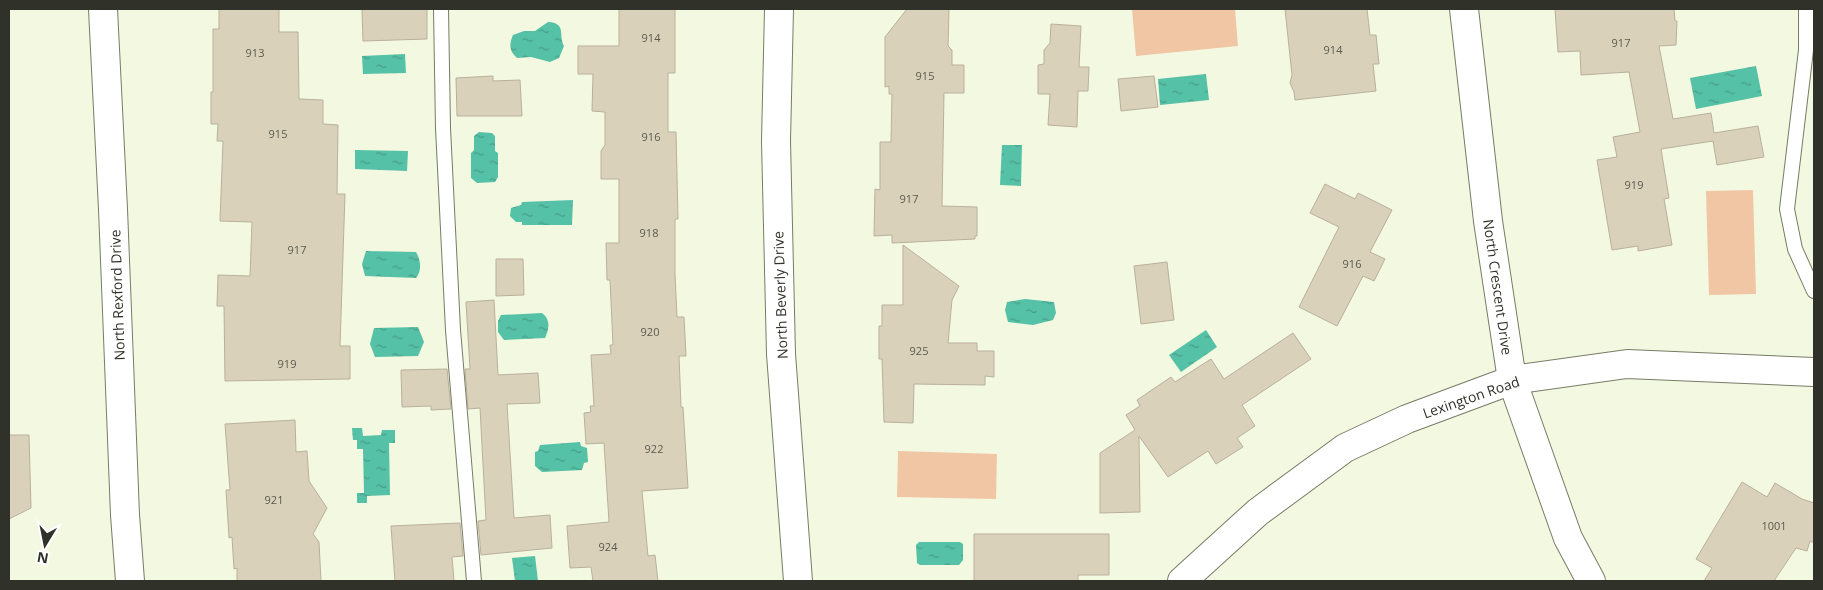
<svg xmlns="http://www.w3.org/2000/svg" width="1823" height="590" viewBox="0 0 1823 590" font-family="'Open Sans',sans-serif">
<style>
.garden{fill:#f1c6a5}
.water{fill:url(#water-ripples)}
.building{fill:#dad1bb;stroke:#b9b09b}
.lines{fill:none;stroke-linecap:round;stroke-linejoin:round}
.lane-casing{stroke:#787c67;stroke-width:16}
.street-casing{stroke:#787c67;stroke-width:30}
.secondary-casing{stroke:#787c67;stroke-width:30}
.lane{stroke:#fff;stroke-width:14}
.street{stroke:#fff;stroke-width:28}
.secondary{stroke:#fff;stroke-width:28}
.labels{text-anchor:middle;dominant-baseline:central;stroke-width:5;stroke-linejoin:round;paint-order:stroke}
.number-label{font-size:11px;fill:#5a5a4e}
.street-label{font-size:14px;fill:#303229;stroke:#fff}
</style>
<defs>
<pattern id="water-ripples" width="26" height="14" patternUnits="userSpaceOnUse" patternTransform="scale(1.25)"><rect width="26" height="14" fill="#55c1a6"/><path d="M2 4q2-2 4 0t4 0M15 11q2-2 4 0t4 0" fill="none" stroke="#479d87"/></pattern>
</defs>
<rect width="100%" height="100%" fill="#f3f8e0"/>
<g class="garden">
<polygon points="1132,9 1235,9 1238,46 1136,56"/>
<polygon points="1753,190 1756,294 1709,295 1706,191"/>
<polygon points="898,451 997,454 996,499 897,497"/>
</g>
<g class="water">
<path d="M548,22C567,23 558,35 564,46L559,58L550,62L531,57L517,58C509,51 509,44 513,35L524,31H535Z"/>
<polygon points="405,54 406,73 363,74 362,56"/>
<polygon points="1756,66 1762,96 1696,109 1690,78"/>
<polygon points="1206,74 1209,100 1160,105 1158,79"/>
<polygon points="479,132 492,133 495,136 495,151 498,153 498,177 495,182 477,183 471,178 471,153 474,150 474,136"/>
<polygon points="1002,145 1022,145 1021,186 1000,185"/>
<polygon points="355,150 408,151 407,171 355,169"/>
<polygon points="573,200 572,225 522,225 522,222 516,222 510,216 511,208 521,205 522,202"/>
<path d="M366,251L416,252C421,261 422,270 416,278L365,276L362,264Z"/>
<polygon points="1025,299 1054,302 1056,313 1053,320 1033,325 1008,322 1005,310 1007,302"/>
<path d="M542,313C551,320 549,329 545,338L504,340L498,332V321L501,315Z"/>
<polygon points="418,327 424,342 418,356 375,357 370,344 374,328"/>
<polygon points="1206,330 1217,347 1181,372 1169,355"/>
<polygon points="352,428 362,428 363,436 381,435 382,430 395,430 395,443 389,443 390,495 367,496 367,503 357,503 357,493 364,493 363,449 357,449 357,440 353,440"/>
<polygon points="580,442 581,446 587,448 588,462 584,463 582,470 542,472 535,466 535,452 538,451 540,445"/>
<polygon points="919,542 960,542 963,544 963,560 959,565 920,565 917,563 916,545"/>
<polygon points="535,556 538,581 515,581 512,558"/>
</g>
<g class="building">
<polygon points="219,9 279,9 279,32 298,32 299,99 323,100 323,124 338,125 337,194 345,194 340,346 350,346 350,379 225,381 224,306 217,306 218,275 250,276 252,222 220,221 223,141 217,141 218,124 211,124 211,92 213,92 213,29 219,29"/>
<polygon points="362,9 427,9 427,39 363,41"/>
<polygon points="619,9 675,9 675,73 668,73 668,132 676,132 678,219 675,219 675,274 677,317 684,317 686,356 679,356 681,407 683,407 688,488 642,491 648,556 655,555 658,581 593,581 591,567 570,568 567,526 609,522 604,443 586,444 584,413 591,412 590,406 594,406 591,355 611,354 610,345 613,345 610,280 607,280 606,243 619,243 619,179 601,179 601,151 605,145 605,112 592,111 593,74 578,74 578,46 619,46"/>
<polygon points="907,9 949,9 948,46 952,50 952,65 964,65 964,93 944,93 942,206 977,207 977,236 975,236 975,239 892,243 892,235 874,236 875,189 880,190 880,142 891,142 892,94 889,94 889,86 885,87 885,37"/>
<polygon points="1285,9 1367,9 1370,35 1376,35 1379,64 1373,64 1376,91 1295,100 1294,92 1290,83 1292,75"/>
<polygon points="1555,9 1674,9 1675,21 1677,21 1676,45 1659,46 1673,119 1711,113 1714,133 1758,126 1764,157 1717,165 1713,141 1661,149 1669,198 1664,199 1672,245 1638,251 1638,246 1612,250 1597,160 1617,157 1613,137 1640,132 1629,72 1581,75 1580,51 1558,52"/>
<polygon points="1051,24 1081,26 1079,67 1089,67 1088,91 1078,91 1077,127 1048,125 1050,94 1038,94 1038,65 1044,64 1044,50 1050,43"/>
<polygon points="493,76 493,81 520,80 522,116 457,116 456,78"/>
<polygon points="1154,76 1158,107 1121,111 1118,79"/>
<polygon points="1325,184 1355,199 1358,193 1392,210 1370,252 1385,259 1374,281 1363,276 1337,326 1299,307 1339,227 1310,213"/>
<polygon points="903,245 959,286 952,300 948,343 977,343 977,351 994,351 994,377 985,376 985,385 914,384 913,423 884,422 882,359 879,359 879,326 882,326 882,305 903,305"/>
<polygon points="496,259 523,259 524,295 496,296"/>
<polygon points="1167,262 1174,320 1141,324 1134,266"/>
<polygon points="494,300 498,375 538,373 540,403 507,404 514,518 550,515 552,548 481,555 478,521 486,520 480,408 468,409 465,369 470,369 466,302"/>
<polygon points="1293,333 1311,359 1242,405 1255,426 1237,438 1243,447 1216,464 1208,451 1168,477 1139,436 1140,512 1100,513 1100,453 1135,430 1126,415 1140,406 1137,400 1171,377 1175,382 1211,359 1224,379"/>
<polygon points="447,369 451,409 431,410 431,406 402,407 401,370"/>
<polygon points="295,420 296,452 307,451 309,481 327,508 313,534 319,542 321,581 237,581 237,568 234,569 232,537 229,538 226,490 230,490 225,424"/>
<polygon points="9,435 29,435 31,508 9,519"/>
<polygon points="1742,482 1767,497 1775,483 1802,499 1814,503 1814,543 1810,541 1807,551 1796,548 1774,581 1704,581 1712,568 1696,559"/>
<polygon points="460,523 463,556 452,557 454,581 395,581 391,526"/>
<polygon points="974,534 1109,534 1109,575 1078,575 1078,581 974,581"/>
</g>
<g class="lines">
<defs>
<g id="lane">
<polyline points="441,9 443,128 453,330 474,581"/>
<polyline points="1806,9 1806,50 1787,209 1795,249 1814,291"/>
</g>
<g id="street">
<polyline points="1464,9 1488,221 1512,380 1568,538 1591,581"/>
<polyline points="1182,581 1258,512 1345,448 1407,419 1512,380 1627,364 1814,372"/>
</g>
<g id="secondary">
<polyline points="103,9 113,209 125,515 130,581"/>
<polyline points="779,9 776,141 781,354 798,581"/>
</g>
</defs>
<use href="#lane" class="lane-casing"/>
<use href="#street" class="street-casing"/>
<use href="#secondary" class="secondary-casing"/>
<use href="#lane" class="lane"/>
<use href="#street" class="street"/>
<use href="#secondary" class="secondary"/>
</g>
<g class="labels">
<g class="number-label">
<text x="651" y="37">914</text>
<text x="1621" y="42">917</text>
<text x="1333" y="49">914</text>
<text x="255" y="52">913</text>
<text x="925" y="75">915</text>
<text x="278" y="133">915</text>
<text x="651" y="136">916</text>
<text x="1634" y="184">919</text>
<text x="909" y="198">917</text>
<text x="649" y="232">918</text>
<text x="297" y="249">917</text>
<text x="1352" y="263">916</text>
<text x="650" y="331">920</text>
<text x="919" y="350">925</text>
<text x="287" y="363">919</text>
<text x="654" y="448">922</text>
<text x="274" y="499">921</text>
<text x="1774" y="525">1001</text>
<text x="608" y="546">924</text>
</g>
<g class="street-label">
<text transform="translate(1498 287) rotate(82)">North Crescent Drive</text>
<text transform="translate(117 295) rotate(-92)">North Rexford Drive</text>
<text transform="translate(780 295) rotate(-92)">North Beverly Drive</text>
<text transform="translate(1471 397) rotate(-19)">Lexington Road</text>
</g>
</g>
<rect width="1823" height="590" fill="none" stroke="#303229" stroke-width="20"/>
<g transform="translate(45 545) rotate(190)" stroke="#ffffff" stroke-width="4" paint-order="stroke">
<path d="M0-4L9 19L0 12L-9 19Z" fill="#303229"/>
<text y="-8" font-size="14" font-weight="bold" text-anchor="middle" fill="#303229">N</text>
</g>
</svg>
